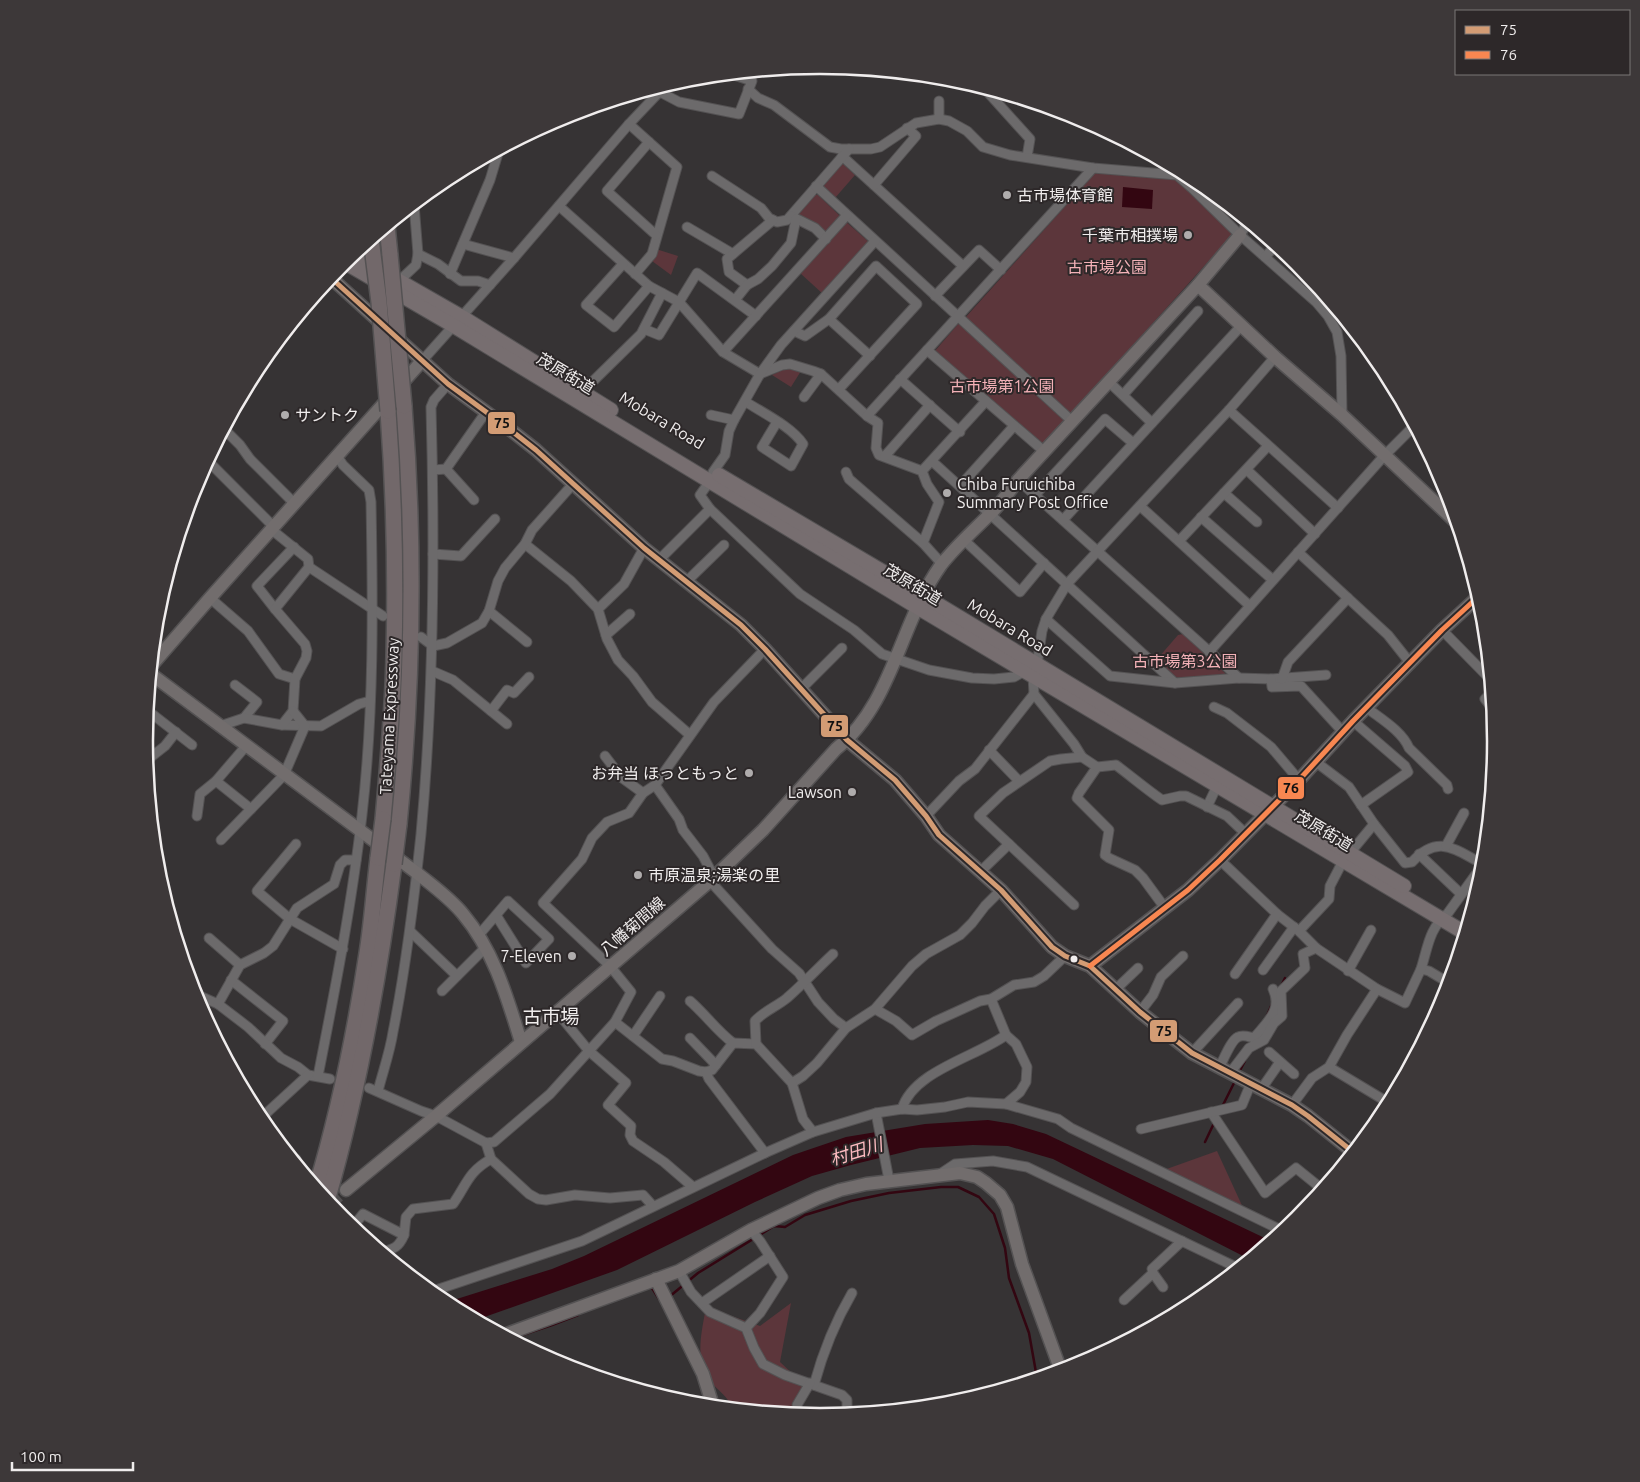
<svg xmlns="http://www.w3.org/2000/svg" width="1640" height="1482" viewBox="0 0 1640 1482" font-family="Ubuntu,'Noto Sans JP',sans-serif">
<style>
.green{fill:#5c363b}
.water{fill:#330611}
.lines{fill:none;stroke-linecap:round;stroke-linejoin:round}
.stream{stroke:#330611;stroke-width:2.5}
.secondary-tunnel{stroke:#524f50;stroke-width:12;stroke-dasharray:12 6;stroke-linecap:butt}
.street-casing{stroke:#545253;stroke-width:11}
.secondary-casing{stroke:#545253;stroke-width:15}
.primary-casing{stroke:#545253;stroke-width:16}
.highway-casing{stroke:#545253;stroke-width:18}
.street{stroke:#6c6a6b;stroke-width:9}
.secondary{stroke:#726d6d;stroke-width:12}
.primary{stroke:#776e70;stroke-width:14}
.highway{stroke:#72686a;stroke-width:15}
.highway-bridge-casing{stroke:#545253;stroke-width:18;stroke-linecap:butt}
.highway-bridge{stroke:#72686a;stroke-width:15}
.bus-1-casing{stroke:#2d2829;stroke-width:9}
.bus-2-casing{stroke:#2d2829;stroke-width:9}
.bus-1{stroke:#d39c74;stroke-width:5}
.bus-2{stroke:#f88751;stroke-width:5}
.poi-dot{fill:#afacac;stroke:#2d2829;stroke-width:2}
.bus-dot{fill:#f0eded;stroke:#2d2829;stroke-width:2}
.labels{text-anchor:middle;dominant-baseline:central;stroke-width:4;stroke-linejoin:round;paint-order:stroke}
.poi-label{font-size:16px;fill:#f0eded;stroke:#2d2829;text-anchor:start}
.park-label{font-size:16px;fill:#f3b1b7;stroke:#2d2829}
.street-label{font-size:16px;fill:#f0eded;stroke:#2d2829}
.water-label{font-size:18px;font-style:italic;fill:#fbbabf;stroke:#2d2829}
.quarter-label{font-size:19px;fill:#f0eded;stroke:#2d2829}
.rim{fill:none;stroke:#f0eded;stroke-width:2.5}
.line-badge{stroke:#2d2829;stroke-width:2}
.pale-badge-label{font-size:14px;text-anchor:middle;font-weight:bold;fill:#111}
</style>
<rect width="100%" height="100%" fill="#363334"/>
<g class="green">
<polygon points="841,162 855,175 835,198 821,185"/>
<polygon points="1096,172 1175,178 1234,233 1070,415 965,318"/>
<polygon points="813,195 818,195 840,216 840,220 826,234 796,214"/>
<polygon points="845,221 869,242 823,294 800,273"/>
<polygon points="656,249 678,256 671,275 652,261"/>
<polygon points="959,323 1068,420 1043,449 934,352"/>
<polygon points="786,368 801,371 791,387 772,375"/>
<path d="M1183,634L1225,673L1224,676C1215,676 1182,681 1177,678C1170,674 1164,667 1159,661V657L1178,635Z"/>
<polygon points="1217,1151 1245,1212 1161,1171"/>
<path d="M791,1303L780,1362L809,1389L795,1412L794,1414L732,1408C729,1397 717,1390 710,1381C695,1362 701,1334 705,1313L726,1314L760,1326Z"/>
</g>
<g class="water">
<polygon points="1123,187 1153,190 1152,209 1122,207"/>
<polygon points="988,1120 1013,1124 1046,1134 1271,1241 1249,1259 1053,1159 1008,1146 973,1145 920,1148 851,1165 812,1176 755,1202 617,1270 476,1320 444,1303 552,1269 584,1256 793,1155 846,1137 925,1124"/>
</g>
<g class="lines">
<g class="stream">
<polyline points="1281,986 1285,978"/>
<polyline points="1266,1018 1272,1004"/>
<polyline points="1238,1074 1245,1061"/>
<polyline points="1222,1107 1235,1081"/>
<polyline points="1205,1142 1215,1121"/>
<polyline points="648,1288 652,1288 659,1299"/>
<polyline points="669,1297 698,1273 774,1226 785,1227 805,1215 851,1201 889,1193 941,1187 958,1187 979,1197 994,1214 1005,1248 1009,1278 1029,1333 1037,1378"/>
<polyline points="522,1335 552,1325 578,1315"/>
</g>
<polyline class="secondary-tunnel" points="330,1204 346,1190"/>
<defs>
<g id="street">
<polyline points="984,88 1030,139 1027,157"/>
<polyline points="748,89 758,98 774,105 830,147 841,149 871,149 880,147 916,123 939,119 949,121 967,131 983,147 1010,155 1093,168 1177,175 1192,188 1240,235 1317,303 1328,316 1337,332 1341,356 1342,415"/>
<polyline points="649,90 660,92 679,102 739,114 752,81 731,74"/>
<polyline points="939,101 939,119"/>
<polyline points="629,124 677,167 652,254 635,274"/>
<polyline points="649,142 607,191 656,235"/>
<polyline points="842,156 963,266"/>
<polyline points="712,176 761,208 769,218 777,222 787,220 849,149"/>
<polyline points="874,185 916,136 907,128"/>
<polyline points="816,186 1073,422"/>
<polyline points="559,206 649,286 679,302 723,352 760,374 782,365 790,364 813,371 821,374 867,416 878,423 876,448 879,455 922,471 927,484 939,502 923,543 942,564"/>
<polyline points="791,216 815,228 826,239"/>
<polyline points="687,227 733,254"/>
<polyline points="1240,235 1248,222"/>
<polyline points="463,244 514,258"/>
<polyline points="418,254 438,264 461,281 478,281 490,285"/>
<polyline points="1265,257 1276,245"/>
<polyline points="623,264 586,305 614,327 649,286"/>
<polyline points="450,274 490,180 499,150"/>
<polyline points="399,281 416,265 418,254 414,204"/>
<polyline points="747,285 729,272 727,259 773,220"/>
<polyline points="935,296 979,250 1001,270"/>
<polyline points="735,300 747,285 758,279 772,266 791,243 796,219"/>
<polyline points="829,319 870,356"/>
<polyline points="644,329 659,335 697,273 756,316"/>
<polyline points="794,331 805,336 829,319 876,266 917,304 839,389"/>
<polyline points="927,350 1045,452"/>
<polyline points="723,352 847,215"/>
<polyline points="421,362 514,258 629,124 666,85"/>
<polyline points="900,379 960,432"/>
<polyline points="1109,382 1152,423"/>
<polyline points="582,392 641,334 662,293"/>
<polyline points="1123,395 1198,311"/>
<polyline points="804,397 821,374"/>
<path d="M746,402C763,413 792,427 803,444L791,466L762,447L777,422"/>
<polyline points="1229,410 1338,508"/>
<polyline points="711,415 734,420"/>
<polyline points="867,416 1093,168"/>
<polyline points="224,429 240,445 250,459 295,504"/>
<polyline points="885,456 930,405"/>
<polyline points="207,460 274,527"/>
<polyline points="933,462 1175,683"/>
<polyline points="446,469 474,500"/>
<polyline points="433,470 446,469 486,412"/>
<polyline points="1247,470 1315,534"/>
<polyline points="922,471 986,401"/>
<polyline points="713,472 725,455 729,431 734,420 760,374 781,345 875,241"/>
<polyline points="846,472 849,479 923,543"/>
<polyline points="1018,480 1239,678"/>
<polyline points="710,481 700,495 710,509 800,594 854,630 882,654 929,670 972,678 994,679 1014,677 1025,671"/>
<polyline points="960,486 1014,426"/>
<polyline points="1224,493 1257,522"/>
<polyline points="1035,495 1105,419 1133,443"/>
<polyline points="1140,506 1250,606"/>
<polyline points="1201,517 1273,580"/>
<polyline points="1063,520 1242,325"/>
<polyline points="964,540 1020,592 1044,563"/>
<polyline points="1179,541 1268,446"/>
<polyline points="525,544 571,581 598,609 607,639 618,660 633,676 652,702 690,735"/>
<polyline points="1298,552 1388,635 1411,664"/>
<polyline points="433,554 461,556 495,519"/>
<polyline points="659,560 710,509"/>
<polyline points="309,567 383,616"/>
<polyline points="687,581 724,545"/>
<polyline points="210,598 248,631 279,674 295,679"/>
<polyline points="275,609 257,586 294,547"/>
<polyline points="598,609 624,584 644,548"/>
<polyline points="489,611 527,642"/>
<polyline points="1046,619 1110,676 1175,683 1239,678 1271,679 1326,675"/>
<polyline points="1442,630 1490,679"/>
<polyline points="606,635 630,614"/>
<polyline points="421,637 433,646 447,643 482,623 489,611 498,581 505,568 525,544 532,530 573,484"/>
<polyline points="1209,652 1384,456 1414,426"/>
<polyline points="1037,665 1042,631 1046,619 1067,584 1229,410 1275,357"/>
<polyline points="432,671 453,680 507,724"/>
<polyline points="1033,676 1034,694 1074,744 1082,757"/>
<polyline points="1271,679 1272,687 1301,686 1343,732"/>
<polyline points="1282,679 1288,662 1348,598"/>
<polyline points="235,685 257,702 244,718"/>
<polyline points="801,689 842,648"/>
<polyline points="1491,693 1485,699 1493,709"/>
<polyline points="1214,707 1227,713 1271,747 1299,780"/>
<path d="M1367,708C1381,719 1402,731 1409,748L1447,785L1448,789"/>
<polyline points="147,710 192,745"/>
<polyline points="491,711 507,690 514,693 529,677"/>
<polyline points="1353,721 1405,766 1408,772 1361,805"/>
<polyline points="282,725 321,726 359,704 370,701"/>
<polyline points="220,726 244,718 282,725 293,711 295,679 306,658 307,651 305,644 275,609 309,567 308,559 272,530"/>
<polyline points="989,750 1019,781"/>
<polyline points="605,756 621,777 643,793"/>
<path d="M1316,762L1349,787L1374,824L1405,863L1412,862C1438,833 1455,850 1483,864"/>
<polyline points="146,764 151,757 165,746 176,732"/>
<polyline points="1097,767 1079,793 1077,798 1109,830 1105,855 1109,858 1135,870 1143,878 1165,908"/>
<polyline points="216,781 246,746"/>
<polyline points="655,785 679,819 683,830 703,856 714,877"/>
<polyline points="1207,807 1217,786"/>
<polyline points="197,816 200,794 216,781 251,809"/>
<polyline points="926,816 959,781 975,769 1034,694"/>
<polyline points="221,840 284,775 305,726 293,711"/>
<polyline points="296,844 257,891 290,919 343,949"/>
<polyline points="1446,846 1464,813"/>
<polyline points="1350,853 1374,824"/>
<polyline points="1419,854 1461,894"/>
<polyline points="1220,860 1277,914 1299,931 1316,948 1377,989 1405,1003 1421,969 1429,971 1449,983"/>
<polyline points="980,872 1009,844"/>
<polyline points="710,881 772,949 799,973 818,1002 834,1019 846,1028"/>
<path d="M1074,905L979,816L1003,793L1050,761L1061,759L1082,757L1097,767L1116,765C1132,777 1146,789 1162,800L1180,796H1186L1227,816L1246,834"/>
<polyline points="1299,931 1329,899 1330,886 1343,861"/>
<polyline points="411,932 457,976"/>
<polyline points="478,936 508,901 549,939 526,963 496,915"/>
<polyline points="209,938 240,965"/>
<path d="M1421,969C1428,947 1429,928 1448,913L1484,863"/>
<polyline points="1263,970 1294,927"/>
<polyline points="1348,971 1371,930"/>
<polyline points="1235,974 1277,914"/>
<polyline points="231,980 283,1021 265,1044"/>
<polyline points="1116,989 1138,968"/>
<polyline points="442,991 485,948"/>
<polyline points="193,993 218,1004 248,1027 281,1058 298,1067 308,1075 330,1079"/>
<polyline points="991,999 1006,1035 1016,1044 1027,1067 1026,1082 1020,1092 1006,1104"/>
<path d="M690,1001C705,1014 717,1031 733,1043"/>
<polyline points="218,1004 240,965 264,953 273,946 297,908 334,884 340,865 345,860 356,860"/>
<polyline points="875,1009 896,1021 912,1035 936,1021 980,1001 991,999 1014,985 1034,982 1044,976 1065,956"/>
<polyline points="557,1012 589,1051 626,1083 608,1105 631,1126 630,1135 633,1141 664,1162 693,1187"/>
<polyline points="1140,1012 1153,995 1161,977 1183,956"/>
<polyline points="615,1022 662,1059 673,1061 699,1071 706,1072 712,1070 733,1043 756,1044 792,1083 803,1076 817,1063 846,1028 875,1009 912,966 926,954 960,935 972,923 985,906 1001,890"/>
<polyline points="633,1036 660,996"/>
<polyline points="690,1038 716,1065"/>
<path d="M756,1044L755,1021C764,1011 776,1007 787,998C803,984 818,968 833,954"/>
<polyline points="1269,1052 1294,1074"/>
<polyline points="1192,1053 1238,1003"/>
<polyline points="1329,1067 1389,1103"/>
<path d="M1219,1068C1223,1061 1231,1040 1238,1037C1243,1034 1249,1037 1254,1038C1267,1022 1283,1010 1273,989"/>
<polyline points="706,1072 709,1079 765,1153"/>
<polyline points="1230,1073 1249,1048 1264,1040 1274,1023 1282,1016 1281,991 1305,968 1303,954 1316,948"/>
<path d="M318,1076C335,990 352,903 362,815C374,711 373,606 371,502L369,490L343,465L337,456"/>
<polyline points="792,1083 803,1119 813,1132"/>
<polyline points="369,1088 421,1111 436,1116 486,1143 494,1142 550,1094 615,1022 631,992 610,966 543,903 582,859 592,838 607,822 629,813 643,793 655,785 714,702 765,649"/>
<polyline points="1262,1088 1280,1062"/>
<path d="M378,1091C383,1071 390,1052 393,1032C406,967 414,901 421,834C434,692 435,550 431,407L434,400L448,384"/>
<polyline points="1292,1105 1312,1078 1329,1067 1347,1035 1377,989"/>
<path d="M902,1109C913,1071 976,1057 1006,1035"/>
<polyline points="1211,1112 1265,1193 1296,1168 1322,1189"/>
<polyline points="876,1113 889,1180"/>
<polyline points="260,1119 308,1075"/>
<polyline points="1141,1129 1242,1105 1251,1083"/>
<polyline points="486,1143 491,1159 529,1194 538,1199 546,1200 575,1195 610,1198 643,1195 653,1206"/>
<polyline points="287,1152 296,1159 295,1162"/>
<polyline points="940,1174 955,1164 993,1161 1027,1167 1238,1268"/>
<path d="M359,1219L363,1214L404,1235L406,1217L413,1209L453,1204C467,1184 468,1172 491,1159"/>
<path d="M382,1252C394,1249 399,1247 404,1235"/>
<polyline points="679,1271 691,1292 710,1312 746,1328 754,1348 763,1364 785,1375 842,1395 847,1400 847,1414"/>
<polyline points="1163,1287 1153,1273 1152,1269 1182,1241"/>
<polyline points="430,1292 582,1241 765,1153 813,1132 876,1113 902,1109 917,1110 945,1107 968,1102 1006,1104 1058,1119 1071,1128 1283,1231"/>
<polyline points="1124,1300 1153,1273"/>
<polyline points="702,1303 770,1256"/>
<polyline points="746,1328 760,1313 783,1277 760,1241 751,1230"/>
<path d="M814,1385C823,1352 835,1322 852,1293"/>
<polyline points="797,1405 810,1383"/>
</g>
<g id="secondary">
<polyline points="330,277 448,384 508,428 536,450 644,548 741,625 765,649 847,740 895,780 926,816 939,835 1001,890 1052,947 1065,956 1090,966 1140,1012 1192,1053 1292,1105 1308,1116 1353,1152"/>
<polyline points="1198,285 1275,357 1342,415 1457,523"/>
<polyline points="151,666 210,598 421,362"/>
<path d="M151,674L417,873C433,886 450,898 463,914C494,951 507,997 521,1042"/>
<polyline points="1090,966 1188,890 1220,860 1299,780 1353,721 1442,630 1479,596"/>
<path d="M346,1190L436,1116L710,881L763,830L836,749C893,704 900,622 941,565C955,547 973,531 989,515C1000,505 1009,492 1018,480L1198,285L1240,235"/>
<polyline points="656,1279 703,1374 713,1406"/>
<polyline points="504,1335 679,1271 751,1230 818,1198 840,1190 866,1184 960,1173 977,1177 986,1183 1000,1195 1007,1207 1022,1264 1061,1371"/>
</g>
<g id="primary">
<polyline points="352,254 462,317 611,410"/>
<polyline points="344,262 454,326 917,607 1465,933"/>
<polyline points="719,475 924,596 1404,886"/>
</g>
<g id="highway">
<polyline points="387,226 390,255"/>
<path d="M383,819C388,764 393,710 394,655C396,573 394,492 388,411"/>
<path d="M399,824C413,685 415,545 404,406"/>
<path d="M316,1188C339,1111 355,1032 367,953C372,922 374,890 378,858"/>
<path d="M327,1201C359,1090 379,978 394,864"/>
</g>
</defs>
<use href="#street" class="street-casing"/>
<use href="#secondary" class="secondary-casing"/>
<use href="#primary" class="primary-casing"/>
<use href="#highway" class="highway-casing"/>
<use href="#street" class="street"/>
<use href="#secondary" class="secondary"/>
<use href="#primary" class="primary"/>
<use href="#highway" class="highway"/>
<defs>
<g id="highway-bridge">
<polyline points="371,239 379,302 388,411"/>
<polyline points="390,255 404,406"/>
<polyline points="378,858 383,819"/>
<polyline points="394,864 399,824"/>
</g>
</defs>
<use href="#highway-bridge" class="highway-bridge-casing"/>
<use href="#highway-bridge" class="highway-bridge"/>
<defs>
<polyline id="bus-1" points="330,277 448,384 508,428 536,450 644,548 741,625 765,649 847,740 895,780 926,816 939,835 1001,890 1052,947 1065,956 1090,966 1140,1012 1192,1053 1292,1105 1308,1116 1353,1152"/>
<polyline id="bus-2" points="1090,966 1188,890 1220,860 1299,780 1353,721 1442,630 1479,596"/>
</defs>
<use href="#bus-1" class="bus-1-casing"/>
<use href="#bus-2" class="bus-2-casing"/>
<use href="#bus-1" class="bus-1"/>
<use href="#bus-2" class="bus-2"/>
</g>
<g class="poi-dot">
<circle cx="1007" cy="195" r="5"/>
<circle cx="1188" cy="235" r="5"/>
<circle cx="285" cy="415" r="5"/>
<circle cx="947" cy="493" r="5"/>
<circle cx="749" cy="773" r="5"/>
<circle cx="852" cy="792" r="5"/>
<circle cx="638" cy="875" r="5"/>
<circle cx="572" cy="956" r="5"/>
</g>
<circle class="bus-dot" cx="1074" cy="959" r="4.5"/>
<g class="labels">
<g class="poi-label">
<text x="1017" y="195">古市場体育館</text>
<text x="1178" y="235" text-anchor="end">千葉市相撲場</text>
<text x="295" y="415">サントク</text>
<text x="957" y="484">Chiba Furuichiba<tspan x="957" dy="18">Summary Post Office</tspan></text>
<text x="739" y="773" text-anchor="end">お弁当 ほっともっと</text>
<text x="842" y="792" text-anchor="end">Lawson</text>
<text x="648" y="875">市原温泉;湯楽の里</text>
<text x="562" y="956" text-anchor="end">7-Eleven</text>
</g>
<g class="park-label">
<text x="1107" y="267">古市場公園</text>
<text x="1002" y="386">古市場第1公園</text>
<text x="1185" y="661">古市場第3公園</text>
</g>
<g class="street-label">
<text transform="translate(566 373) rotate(31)">茂原街道</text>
<text transform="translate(662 420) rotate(31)">Mobara Road</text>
<text transform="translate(913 584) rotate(31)">茂原街道</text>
<text transform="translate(1010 627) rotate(31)">Mobara Road</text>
<text transform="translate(389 716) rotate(-87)">Tateyama Expressway</text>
<text transform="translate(1324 830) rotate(31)">茂原街道</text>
<text transform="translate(632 926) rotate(-41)">八幡菊間線</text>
</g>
<g class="water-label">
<text transform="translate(856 1151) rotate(-17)">村田川</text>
</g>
<g class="quarter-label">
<text x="551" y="1016">古市場</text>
</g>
</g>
<path d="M0 0H1640V1482H0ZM153 741a667 667 0 1 1 1334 0a667 667 0 1 1-1334 0Z" fill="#3d3839" fill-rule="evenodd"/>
<path class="rim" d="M153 741a667 667 0 1 1 1334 0a667 667 0 1 1-1334 0Z"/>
<g class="line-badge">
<rect x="487" y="411" width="29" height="24" rx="5" fill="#d39c74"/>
<rect x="820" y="714" width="29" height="24" rx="5" fill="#d39c74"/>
<rect x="1277" y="776" width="28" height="24" rx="5" fill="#f88751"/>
<rect x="1149" y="1019" width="29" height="24" rx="5" fill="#d39c74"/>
</g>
<g class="pale-badge-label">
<text x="502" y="428">75</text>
<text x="835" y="731">75</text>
<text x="1291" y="793">76</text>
<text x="1164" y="1036">75</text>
</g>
<rect x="1455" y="10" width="175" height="65" fill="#2d2829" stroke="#7b7777"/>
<rect x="1465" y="26" width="25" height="8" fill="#d39c74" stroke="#7b7777"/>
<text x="1500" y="35" font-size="15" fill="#f0eded">75</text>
<rect x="1465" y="51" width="25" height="8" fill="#f88751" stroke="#7b7777"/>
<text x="1500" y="60" font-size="15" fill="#f0eded">76</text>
<path d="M12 1462v8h121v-8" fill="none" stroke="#f0eded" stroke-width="2.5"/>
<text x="20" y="1462" font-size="15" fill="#f0eded" stroke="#2d2829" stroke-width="4" paint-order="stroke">100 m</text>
</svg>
